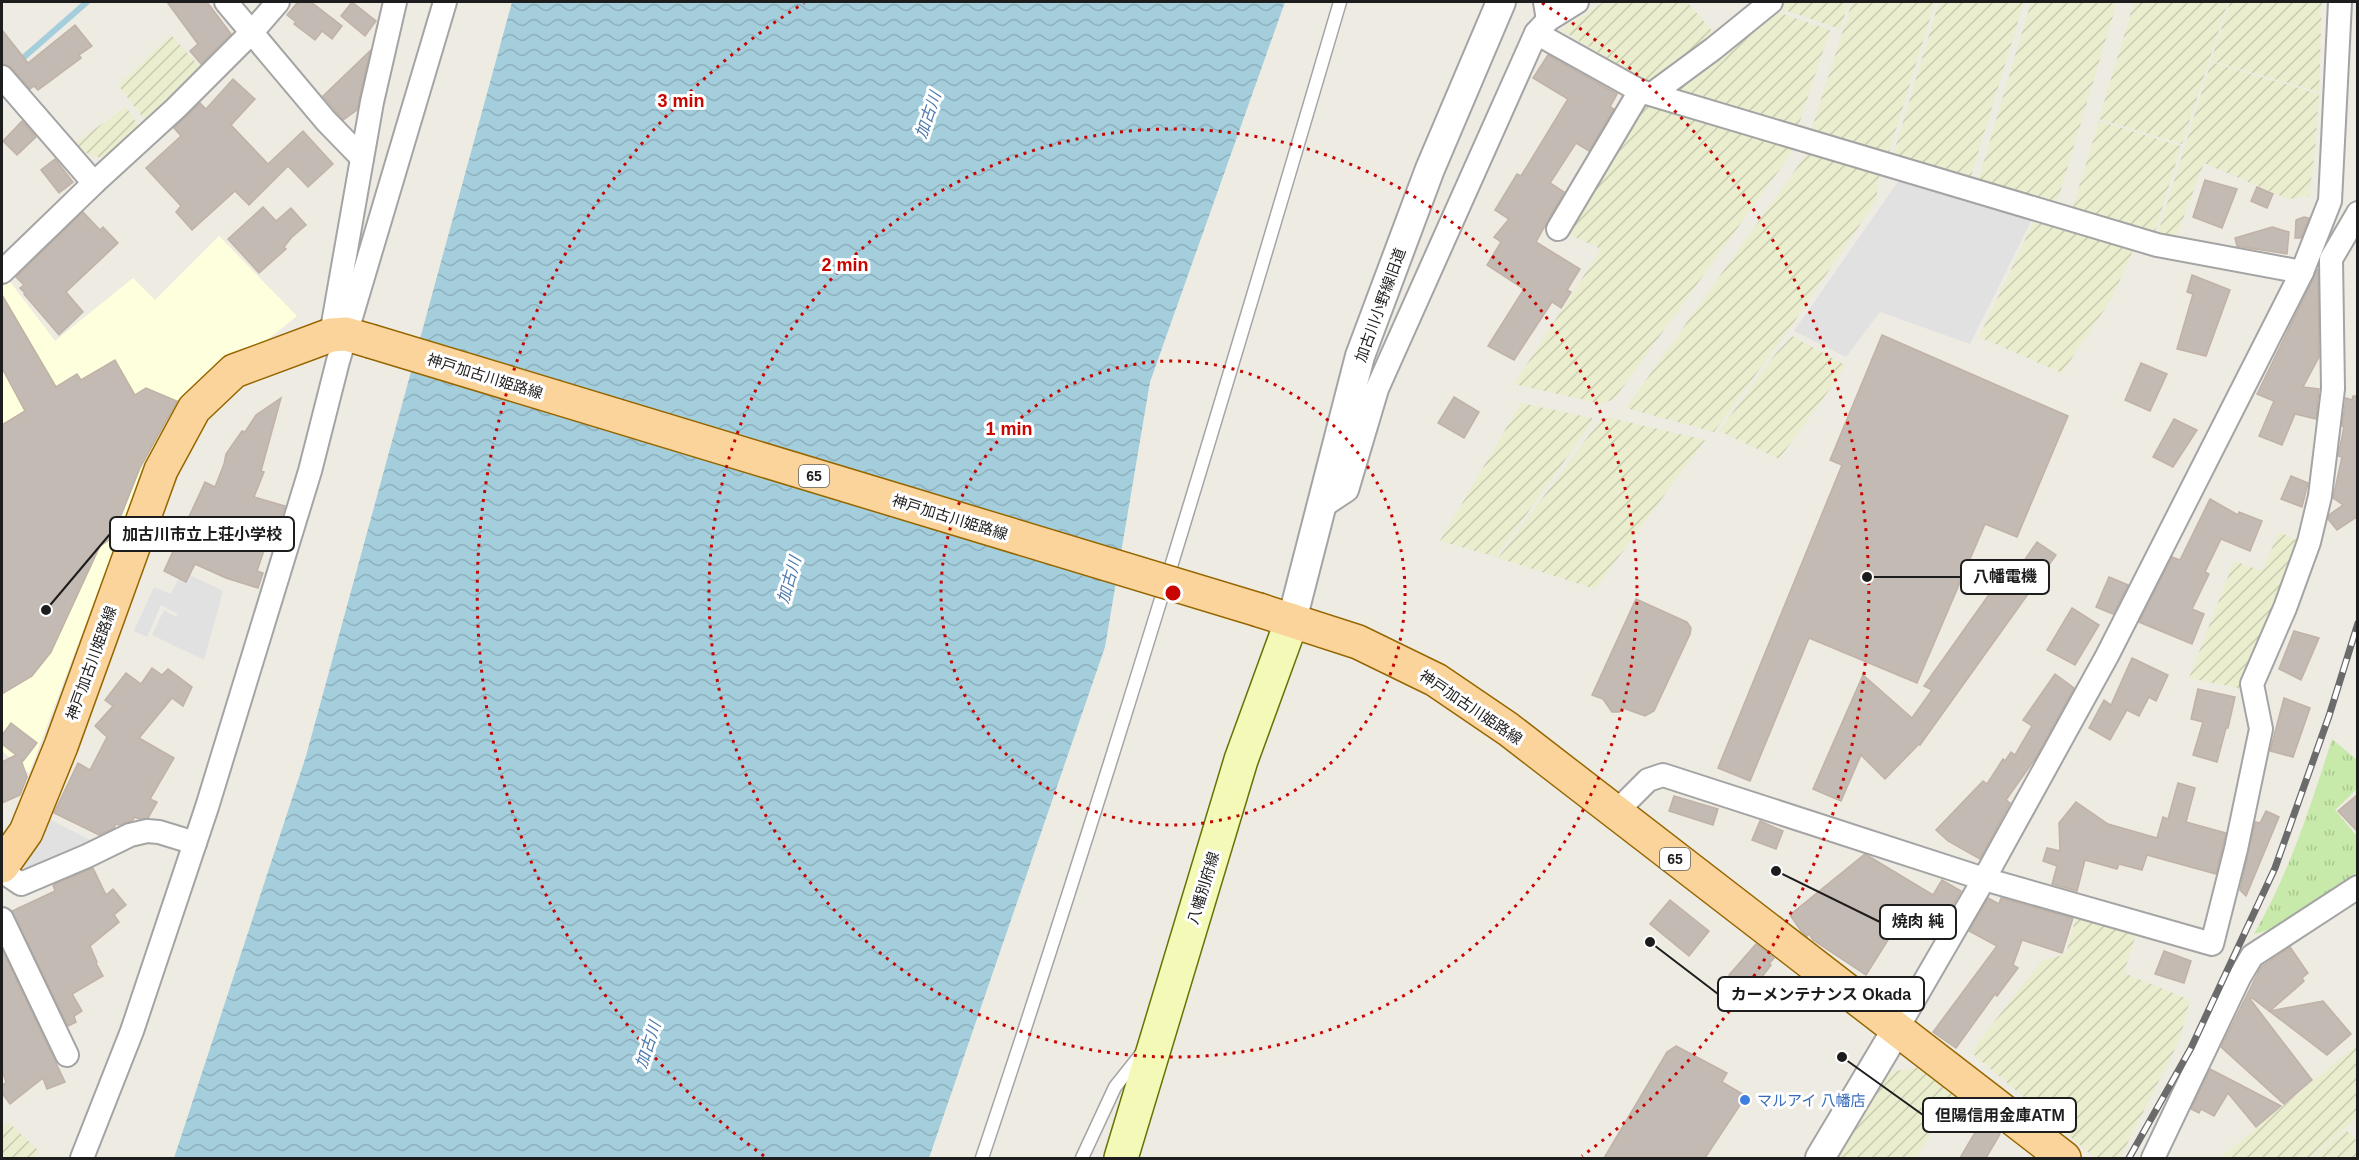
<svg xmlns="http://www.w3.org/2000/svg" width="2359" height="1160" viewBox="0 0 2359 1160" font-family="Arial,'Noto Sans JP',sans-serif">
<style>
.education{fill:#feffdc}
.farmland{fill:url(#farmland-furrows)}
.grass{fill:url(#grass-tufts)}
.parking{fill:#e1e1e1}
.water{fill:url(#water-waves)}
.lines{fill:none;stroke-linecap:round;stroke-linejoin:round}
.stream{stroke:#a4cedc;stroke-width:6}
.building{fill:#c3bab3;stroke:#c0b2a6;stroke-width:1.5}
.service-casing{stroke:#a4a4a4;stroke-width:15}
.minor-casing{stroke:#a4a4a4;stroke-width:26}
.tertiary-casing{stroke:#a4a4a4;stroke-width:32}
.secondary-casing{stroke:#657305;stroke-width:36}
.primary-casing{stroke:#966701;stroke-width:36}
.service{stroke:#fff;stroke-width:12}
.minor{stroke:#fff;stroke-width:22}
.tertiary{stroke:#fff;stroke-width:28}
.secondary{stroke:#f4f9b7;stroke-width:33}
.primary{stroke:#fbd49c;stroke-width:33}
.rail-casing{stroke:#6b6b6b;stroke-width:7}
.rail{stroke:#fff;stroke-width:4.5;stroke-dasharray:14;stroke-linecap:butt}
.primary-bridge-casing{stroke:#966701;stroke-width:36;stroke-linecap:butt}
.primary-bridge{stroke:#fbd49c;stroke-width:33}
.ring{fill:none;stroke:#c90501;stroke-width:3;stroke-dasharray:3 6}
.shop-dot{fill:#3f7fe0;stroke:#fff;stroke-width:2}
.labels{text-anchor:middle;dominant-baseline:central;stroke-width:6;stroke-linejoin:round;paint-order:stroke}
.shield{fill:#fff;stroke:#616161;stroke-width:1.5}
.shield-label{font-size:14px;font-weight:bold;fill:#1d1d1d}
.street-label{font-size:15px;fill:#1d1d1d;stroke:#fff}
.shop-label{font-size:15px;fill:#366cbe;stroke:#fff;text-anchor:start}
.water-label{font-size:16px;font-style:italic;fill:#4b79ac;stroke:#fff}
.centre{fill:#c90501;stroke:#fff;stroke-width:3}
.ring-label{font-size:18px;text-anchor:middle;font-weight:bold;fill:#c90501;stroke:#fff;stroke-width:6;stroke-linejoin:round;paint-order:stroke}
.leader{fill:none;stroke:#1d1d1d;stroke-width:2}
.callout-dot{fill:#1d1d1d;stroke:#fff;stroke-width:2}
.callout{fill:#fff;stroke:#1d1d1d;stroke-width:2}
.callout-label{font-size:16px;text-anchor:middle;font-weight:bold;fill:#1d1d1d}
</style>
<defs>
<pattern id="farmland-furrows" width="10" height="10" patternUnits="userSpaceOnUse" patternTransform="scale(1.5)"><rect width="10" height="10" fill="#eaedce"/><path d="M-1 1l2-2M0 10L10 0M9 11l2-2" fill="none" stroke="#c8cbb0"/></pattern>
<pattern id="grass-tufts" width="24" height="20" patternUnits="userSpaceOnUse" patternTransform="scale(1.5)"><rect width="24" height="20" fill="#c7e9a9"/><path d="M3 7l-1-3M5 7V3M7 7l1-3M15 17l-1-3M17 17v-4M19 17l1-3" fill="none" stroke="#aac791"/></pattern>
<pattern id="water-waves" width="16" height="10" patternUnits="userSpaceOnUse" patternTransform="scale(1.5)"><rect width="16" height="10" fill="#a4cedc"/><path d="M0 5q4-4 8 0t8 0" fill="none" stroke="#8db0bc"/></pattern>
</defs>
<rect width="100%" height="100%" fill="#eeebe3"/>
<polygon class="education" points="219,236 297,316 271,337 196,382 144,470 29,773 2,751 2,282 8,279 55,341 133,278 155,300"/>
<g class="farmland">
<polygon points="1604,2 1687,2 1714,33 1647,82 1561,30"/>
<polygon points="1783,2 1849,2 1840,29 1776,7"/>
<polygon points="1852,2 1935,2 1889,152 1811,131"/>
<polygon points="1939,2 2024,2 1971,176 1893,155"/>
<polygon points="2031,2 2117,2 2056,206 1978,181"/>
<polygon points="2134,2 2228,2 2182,144 2099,119"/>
<polygon points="2230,2 2322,2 2319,92 2211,61"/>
<polygon points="1771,10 1830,30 1798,127 1680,91 1678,85"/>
<polygon points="171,35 199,66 188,82 144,119 118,85"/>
<polygon points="2211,62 2319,94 2315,151 2309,196 2288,199 2204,163 2175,240 2157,236"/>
<polygon points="1647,102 1793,144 1790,155 1615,398 1602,404 1514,384 1601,249 1566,233"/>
<polygon points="126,107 139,127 106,158 93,156 82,150 75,143"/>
<polygon points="2099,121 2181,146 2154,235 2072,210"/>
<polygon points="1810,149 1880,171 1876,201 1794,322 1714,432 1626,408"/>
<polygon points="2035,219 2134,248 2112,298 2062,373 1979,337"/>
<polygon points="1792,336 1845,365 1838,378 1779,459 1719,431 1777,352"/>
<polygon points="1521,403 1592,418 1592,422 1496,557 1440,541"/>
<polygon points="1611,418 1705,440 1595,589 1498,558 1601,419"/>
<polygon points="2279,532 2299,541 2243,689 2189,678 2234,561 2262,571"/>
<polygon points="2077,914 2137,931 2124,973 2190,1000 2180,1039 2120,1158 2095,1158 1971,1052 2041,961 2066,954"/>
<polygon points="2357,1045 2357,1118 2309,1158 2220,1158"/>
<polygon points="1921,1067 1955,1095 1916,1158 1836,1158 1883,1073"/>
<polygon points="9,1123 39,1151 36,1158 2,1158 2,1125"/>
<polygon points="2346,1130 2357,1141 2357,1158 2312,1158"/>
</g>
<path class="grass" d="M2332,739L2357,760V789L2335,810L2357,836V872C2327,897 2293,925 2254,934C2289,874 2311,805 2332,739Z"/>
<g class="parking">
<polygon points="1904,173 2035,213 1970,344 1880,312 1846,357 1794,331"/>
<polygon points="182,571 223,591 204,660 152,635 164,610 176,617 178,614 161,605 147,637 134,631 154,587 171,594"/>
<polygon points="51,820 100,845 33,874 20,864"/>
</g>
<polygon class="water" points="512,2 1285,2 1150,382 1105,647 929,1158 174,1158 306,756"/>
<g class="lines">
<polyline class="stream" points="7,72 87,2"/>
</g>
<g class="building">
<polygon points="167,2 207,2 231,34 201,64 190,51 198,44"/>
<polygon points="298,2 311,2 342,26 332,39 322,31 315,40 294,24 296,22 287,15"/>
<polygon points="352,2 376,21 365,36 341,16"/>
<polygon points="75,25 92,46 79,55 81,58 38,90 34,86 30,89 12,68 2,63 2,30 28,63"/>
<polygon points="370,51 357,110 343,120 323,96"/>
<polygon points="1548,55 1617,94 1610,107 1614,109 1589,151 1576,143 1550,183 1564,192 1536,242 1580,269 1567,290 1571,292 1561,308 1552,302 1514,360 1488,346 1524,289 1487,265 1501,242 1494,237 1509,219 1495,210 1517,174 1521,176 1568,99 1533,78"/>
<polygon points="233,79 255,99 231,125 268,164 303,131 333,164 308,187 288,166 249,205 235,191 192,230 176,212 181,206 146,168 181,136 174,128 200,103 206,109"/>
<polygon points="22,121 36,137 17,155 3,141"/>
<polygon points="55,159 73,182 59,193 41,170"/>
<polygon points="2205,180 2237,189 2222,228 2193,217"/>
<polygon points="2257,187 2273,194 2267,208 2251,201"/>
<polygon points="263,207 276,221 291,208 306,225 291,238 284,247 286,249 259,273 228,239"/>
<polygon points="83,212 100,230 103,227 118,243 66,292 83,312 59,335 24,294 25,293 20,288 24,285 16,277"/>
<polygon points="2304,217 2309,218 2301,238 2295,238 2296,220"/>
<polygon points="2272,227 2289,232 2287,254 2237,246 2235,238"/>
<polygon points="2318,269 2319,357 2303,387 2319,389 2316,419 2295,414 2282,445 2259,436 2274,401 2257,394"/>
<polygon points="2192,275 2230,290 2206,356 2177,349 2193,294 2187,292"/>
<polygon points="2,295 56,387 77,374 81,380 115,360 135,395 146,388 177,401 140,468 112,538 100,546 51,652 32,676 2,694 2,425 25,411 2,368"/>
<polygon points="1882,335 2068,416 2017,537 1985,524 1917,683 1809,638 1750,781 1718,768 1842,465 1830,460"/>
<polygon points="2141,363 2167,374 2150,411 2125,400"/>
<polygon points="2353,396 2358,396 2358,516 2337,530 2328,519 2329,515 2343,505 2333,498 2342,457 2338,456 2344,427 2342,426 2346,398 2352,400"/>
<polygon points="1454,397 1479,412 1464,438 1438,423"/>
<polygon points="281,398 261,471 264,472 254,497 285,506 276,535 270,533 257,571 263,573 258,588 226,578 195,564 186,582 164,571 205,482 215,487 224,464 226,454 242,431 245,432 256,415"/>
<polygon points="2174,419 2197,430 2173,467 2153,457"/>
<polygon points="2291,476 2308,483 2302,507 2281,499"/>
<polygon points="2210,499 2238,515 2239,512 2262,521 2250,551 2221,539 2205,572 2209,574 2192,609 2204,614 2192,644 2139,622 2172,557 2180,560"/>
<polygon points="2037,542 2056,555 1920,745 1919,744 1885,779 1861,755 1841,801 1813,789 1863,675 1912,718 1932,690 1924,686 1995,586 2003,591"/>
<polygon points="2109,577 2128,585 2113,614 2096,607"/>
<polygon points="1636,599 1687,622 1691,628 1690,634 1654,711 1645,716 1623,708 1619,712 1612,712 1603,699 1592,695"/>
<polygon points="2072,608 2099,625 2075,665 2047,650"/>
<polygon points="2294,631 2319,638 2301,680 2279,669"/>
<polygon points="2132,658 2168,675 2156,701 2149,697 2139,716 2127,710 2110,740 2089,728 2104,700 2111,705"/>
<polygon points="152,668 162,675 168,669 192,687 183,706 172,698 139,738 174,758 150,799 157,802 148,818 139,819 135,817 133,820 119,825 116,824 114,828 99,835 54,813 78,763 90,770 107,737 95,726 113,706 105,700 126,673 141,684"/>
<polygon points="2055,674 2074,688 2035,759 2006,800 2010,803 1980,859 1948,841 1936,830 1983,781 1987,784 2003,759 2005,761 2011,752 2015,755 2032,726 2023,720"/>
<polygon points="2198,689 2235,697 2228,728 2226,728 2217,762 2193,755 2203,722 2191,719"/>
<polygon points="2284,698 2310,708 2293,757 2270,751"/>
<polygon points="11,723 37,743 23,761 21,760 27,777 20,795 2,803 2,762 16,755 2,744 2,735"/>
<polygon points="2178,783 2195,788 2186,822 2226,833 2216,874 2147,855 2142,870 2119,864 2117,869 2085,860 2077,891 2052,884 2057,866 2043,861 2047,848 2060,851 2059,823 2076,802 2108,824 2157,838 2163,817 2168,819"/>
<polygon points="2358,794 2358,832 2338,811"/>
<polygon points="1674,796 1718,809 1713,825 1669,811"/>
<polygon points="2266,811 2279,817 2246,896 2240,890 2255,822 2260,823"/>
<polygon points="1760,821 1783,831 1776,849 1752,840"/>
<polygon points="1865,854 1933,895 1942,880 1961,891 1942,924 1916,910 1897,935 1893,932 1866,975 1813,940 1809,934 1807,936 1801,931 1790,915"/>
<polygon points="93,868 106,895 113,889 126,905 114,915 119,922 90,946 97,962 96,963 103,976 72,994 82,1011 74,1016 76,1022 68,1026 12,911 55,891 53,885"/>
<polygon points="1988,898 1999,904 2001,898 2073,918 2062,953 2022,940 2013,965 2018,968 1997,996 1995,994 1956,1048 1933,1032 1997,946 1969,931"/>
<polygon points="1670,900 1709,931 1689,956 1650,924"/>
<polygon points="1756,944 1774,958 1769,964 1771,965 1753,989 1729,975"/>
<polygon points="2290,947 2308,973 2302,978 2304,981 2270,1011 2323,1001 2351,1034 2327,1055 2252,998 2250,999 2312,1080 2284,1104 2221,1047 2261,967"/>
<polygon points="2,949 65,1082 47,1089 43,1078 10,1104 2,1093 2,1086 6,1082 2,1070"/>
<polygon points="2164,951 2191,961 2184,983 2155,974"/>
<polygon points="1676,1046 1727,1073 1722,1082 1746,1096 1705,1158 1604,1158 1667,1052"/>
<polygon points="2210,1069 2235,1082 2281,1106 2256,1127 2228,1093 2214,1116 2201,1109 2199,1113 2191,1109"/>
<polygon points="1980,1124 2000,1134 1986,1158 1960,1158"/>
</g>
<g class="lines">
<defs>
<g id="service">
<path d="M982,1158C1110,776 1226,389 1340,2"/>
<polyline points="1082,1158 1115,1087 1142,1053"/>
</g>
<g id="minor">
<polyline points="226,2 326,121 362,158"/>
<polyline points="1548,20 1577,2"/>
<polyline points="1536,33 1640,91 2157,245 2302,272"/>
<polyline points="2,77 94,183"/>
<polyline points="1652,94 1713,49 1771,2"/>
<polyline points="1558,229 1640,91"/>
<polyline points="2,272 94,183 176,108 252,32 278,2"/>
<polyline points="331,335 372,102 395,2"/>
<polyline points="1320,508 1347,490 1377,389 1536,33 1548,20 1545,2"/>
<polyline points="1615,813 1648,780 1663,775 1984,879 2212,944 2236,849 2261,729 2252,684 2285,608 2309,542 2320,496 2333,389 2331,259 2358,213"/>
<polyline points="2,871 21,884 87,856 130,835 147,831 159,832 195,843"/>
<polyline points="2,919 67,1055"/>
<polyline points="1897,1029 1984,879 2107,656 2302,272 2330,201 2340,2"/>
<polyline points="82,1158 132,1031 207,807 310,471 338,361 445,2"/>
<polyline points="2153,1158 2239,978 2252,956 2358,887"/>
</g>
<g id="tertiary">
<polyline points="1292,620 1360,356 1430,169 1501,2"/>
<polyline points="1820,1158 1897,1029"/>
</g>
<polyline id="secondary" points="1121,1158 1241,760 1292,620"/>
<g id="primary">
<polyline points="1259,610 1358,642 1436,680 1508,729 2064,1158"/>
<polyline points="2,866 26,832 61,746 161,470 194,409 234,371 331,335 346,334 370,341"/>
</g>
</defs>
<use href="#service" class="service-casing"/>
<use href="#minor" class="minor-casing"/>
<use href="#tertiary" class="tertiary-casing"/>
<use href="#secondary" class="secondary-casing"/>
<use href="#primary" class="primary-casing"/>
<use href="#service" class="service"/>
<use href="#minor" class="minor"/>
<use href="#tertiary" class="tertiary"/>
<use href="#secondary" class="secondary"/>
<use href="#primary" class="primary"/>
<defs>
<polyline id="rail" points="2129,1158 2191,1048 2275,868 2329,716 2358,623"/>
</defs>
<use href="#rail" class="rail-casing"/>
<use href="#rail" class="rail"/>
<defs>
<polyline id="primary-bridge" points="370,341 1259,610"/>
</defs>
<use href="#primary-bridge" class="primary-bridge-casing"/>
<use href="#primary-bridge" class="primary-bridge"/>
</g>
<g class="ring">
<circle cx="1173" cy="593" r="232"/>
<circle cx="1173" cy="593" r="464"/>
<path d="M764 1156A696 696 0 0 1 804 3M1542 3A696 696 0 0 1 1582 1156"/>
</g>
<circle class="shop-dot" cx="1745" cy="1100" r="6"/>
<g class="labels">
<g class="shield">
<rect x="799" y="465" width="30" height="22" rx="4.5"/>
<rect x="1660" y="848" width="30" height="22" rx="4.5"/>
</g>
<g class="shield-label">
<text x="814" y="476">65</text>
<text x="1675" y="859">65</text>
</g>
<g class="street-label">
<text transform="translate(1380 305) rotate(-70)">加古川小野線旧道</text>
<text transform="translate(485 376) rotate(17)">神戸加古川姫路線</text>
<text transform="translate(950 517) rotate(17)">神戸加古川姫路線</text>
<text transform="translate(91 663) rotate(-70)">神戸加古川姫路線</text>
<text transform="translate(1471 707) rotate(34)">神戸加古川姫路線</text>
<text transform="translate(1203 888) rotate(-73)">八幡別府線</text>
</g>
<g class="shop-label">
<text x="1757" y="1100">マルアイ 八幡店</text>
</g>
<g class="water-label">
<text transform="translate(928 115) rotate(-71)">加古川</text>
<text transform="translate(789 580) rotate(-74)">加古川</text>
<text transform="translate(648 1045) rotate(-72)">加古川</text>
</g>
</g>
<circle cx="1173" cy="593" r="9" class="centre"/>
<g class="ring-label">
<text x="681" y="107">3 min</text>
<text x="845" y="271">2 min</text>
<text x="1009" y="435">1 min</text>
</g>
<path class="leader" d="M46 610L110 534M1867 577L1961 577M1776 871L1880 922M1650 942L1718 994M1842 1057L1923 1115"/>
<g class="callout-dot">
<circle cx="46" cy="610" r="6"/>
<circle cx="1867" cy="577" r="6"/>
<circle cx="1776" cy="871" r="6"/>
<circle cx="1650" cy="942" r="6"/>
<circle cx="1842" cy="1057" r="6"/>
</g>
<g class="callout">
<rect x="110" y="517" width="184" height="34" rx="6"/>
<rect x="1961" y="560" width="88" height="34" rx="6"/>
<rect x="1880" y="905" width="76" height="34" rx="6"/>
<rect x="1718" y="977" width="206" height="34" rx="6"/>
<rect x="1923" y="1098" width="153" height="34" rx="6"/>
</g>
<g class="callout-label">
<text x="202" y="540">加古川市立上荘小学校</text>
<text x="2005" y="582">八幡電機</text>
<text x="1918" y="927">焼肉 純</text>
<text x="1821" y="1000">カーメンテナンス Okada</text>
<text x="2000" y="1121">但陽信用金庫ATM</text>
</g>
<rect width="2359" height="1160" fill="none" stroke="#1d1d1d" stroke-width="6"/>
</svg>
